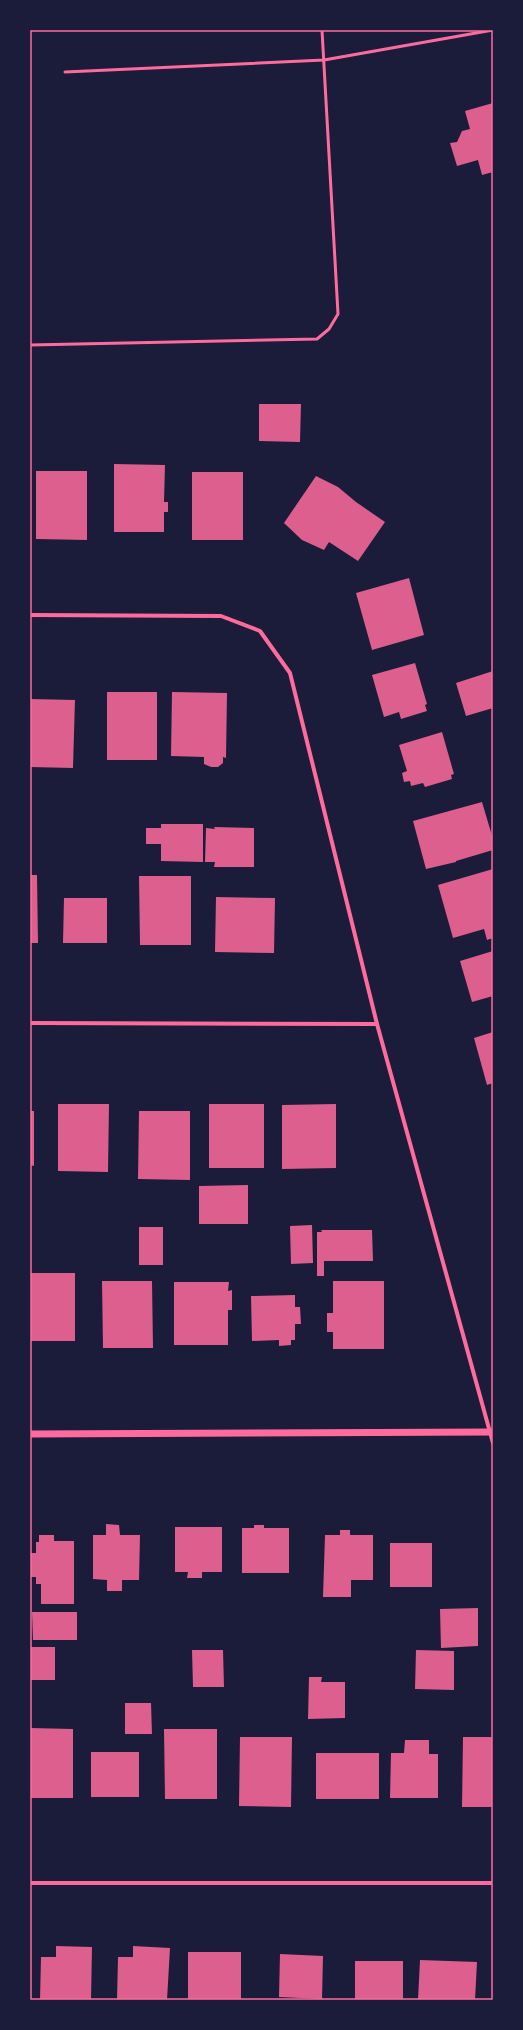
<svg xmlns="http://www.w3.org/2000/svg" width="523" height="2030" viewBox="0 0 523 2030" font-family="'Fira Sans',sans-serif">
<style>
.building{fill:#dd5f8e}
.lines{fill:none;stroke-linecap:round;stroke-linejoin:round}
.service{stroke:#ff6b9d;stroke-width:3}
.minor{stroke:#ff6b9d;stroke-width:4}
.tertiary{stroke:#ff6b9d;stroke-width:7}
.neatline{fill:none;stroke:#ff6b9d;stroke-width:1.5}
</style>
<rect width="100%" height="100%" fill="#1b1b3a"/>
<g class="building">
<polygon points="493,103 493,172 482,175 478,160 457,166 450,143 457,142 462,131 470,129 465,111"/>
<polygon points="259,404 301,404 300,442 259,441"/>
<polygon points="114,464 165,465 164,502 168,502 168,512 164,512 164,532 114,532"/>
<polygon points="36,471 87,471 87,540 36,539"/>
<rect x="192" y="472" width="51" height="68"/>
<polygon points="316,476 338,487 356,502 385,522 358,561 329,542 324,550 302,540 284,523"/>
<polygon points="409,578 424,635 372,650 356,593"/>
<polygon points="415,663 427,704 425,705 427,711 401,719 399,712 384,717 372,675"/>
<polygon points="493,671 493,708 466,716 456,683"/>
<rect x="107" y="692" width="50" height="68"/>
<polygon points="172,692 227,693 226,758 223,757 223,763 218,767 211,767 204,764 204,757 171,756"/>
<polygon points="30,699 75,700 73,768 30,767"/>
<polygon points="442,732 454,774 451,775 452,779 425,787 423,783 411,786 410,781 404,782 402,773 407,771 399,745"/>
<polygon points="482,802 493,839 493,850 456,861 456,862 426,869 413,821"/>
<polygon points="161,824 203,824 203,862 161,861 161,844 146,844 146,828 161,828"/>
<polygon points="214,827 254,828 254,867 214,867 215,862 205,862 206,828 215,829"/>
<polygon points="493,869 493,938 487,940 484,929 453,938 438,885"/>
<polygon points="30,875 37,875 38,943 30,943"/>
<polygon points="139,876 191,876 191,945 140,945"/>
<polygon points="216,897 275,898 274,953 215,952"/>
<polygon points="64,898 107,898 107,943 63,943"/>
<polygon points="493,951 493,996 472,1002 460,961"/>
<polygon points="493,1032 493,1083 487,1085 474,1038"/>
<polygon points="58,1104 109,1104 108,1172 58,1171"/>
<rect x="209" y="1104" width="55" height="64"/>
<polygon points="336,1104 336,1168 282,1169 282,1105"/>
<polygon points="30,1111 34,1111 34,1166 30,1165"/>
<polygon points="139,1111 190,1111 190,1180 138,1179"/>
<polygon points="248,1185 248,1224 199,1224 199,1186"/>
<polygon points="312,1225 313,1263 291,1264 290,1226"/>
<rect x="139" y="1227" width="24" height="38"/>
<polygon points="321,1230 372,1230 373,1261 324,1261 324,1276 317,1276 317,1232 322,1232"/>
<rect x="30" y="1273" width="45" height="68"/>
<polygon points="102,1281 152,1281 153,1348 103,1348"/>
<polygon points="333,1281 384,1281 384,1349 333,1349 333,1332 327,1332 327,1313 333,1313"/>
<polygon points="174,1282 229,1282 228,1291 232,1290 232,1310 228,1310 228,1345 174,1345"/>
<polygon points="295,1295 295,1307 300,1307 301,1324 295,1324 295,1340 291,1340 291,1345 279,1346 279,1340 252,1341 251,1296"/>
<polygon points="106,1524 119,1525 120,1535 140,1535 139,1580 122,1580 122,1591 107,1591 107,1580 93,1579 93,1535 106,1535"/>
<polygon points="254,1525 264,1525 264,1528 289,1528 289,1573 242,1573 242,1528 254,1528"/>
<polygon points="175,1527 222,1527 222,1572 202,1572 202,1578 187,1578 188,1572 175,1572"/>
<polygon points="340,1530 350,1530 350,1535 373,1535 373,1580 351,1580 351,1597 323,1597 325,1535 340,1535"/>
<polygon points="39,1535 54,1535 54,1541 74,1541 74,1604 41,1604 41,1584 36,1584 36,1577 30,1577 30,1553 36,1553 36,1542 39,1542"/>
<rect x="390" y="1543" width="42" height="44"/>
<polygon points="478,1608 478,1646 441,1648 440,1609"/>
<polygon points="32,1612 77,1612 77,1640 33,1640"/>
<rect x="30" y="1647" width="25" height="33"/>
<polygon points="192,1650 223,1650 224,1687 193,1687"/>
<polygon points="416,1650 454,1651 454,1690 415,1689"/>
<polygon points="309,1677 322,1677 321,1682 345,1682 345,1718 308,1719"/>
<polygon points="125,1703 151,1703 152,1734 125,1734"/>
<polygon points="30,1728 73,1729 73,1798 30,1798"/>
<polygon points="164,1729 217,1729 217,1799 165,1799"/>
<polygon points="240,1737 292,1737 291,1807 239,1806"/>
<polygon points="463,1737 493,1737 493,1807 462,1807"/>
<polygon points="405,1740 429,1740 429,1754 438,1754 438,1798 390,1798 391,1753 404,1753"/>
<rect x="91" y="1752" width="48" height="45"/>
<rect x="316" y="1753" width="63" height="46"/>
<polygon points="56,1946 92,1947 91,2000 40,2000 41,1957 56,1957"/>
<polygon points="133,1946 170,1948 167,2000 117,2000 118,1957 133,1957"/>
<rect x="188" y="1952" width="53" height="48"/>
<polygon points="280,1954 323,1956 322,1999 279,1997"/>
<polygon points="420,1960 477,1962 475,2000 418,2000"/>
<rect x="355" y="1961" width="48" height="39"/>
</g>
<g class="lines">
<g class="service">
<polyline points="65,72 324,60 493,30"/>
<polyline points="30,345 317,339 329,329 338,314 322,30"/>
</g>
<g class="minor">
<polyline points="30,615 221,616 260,631 290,673 377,1024 493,1443"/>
<polyline points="30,1023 377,1024"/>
<polyline points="30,1883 493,1883"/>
</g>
<polyline class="tertiary" points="30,1434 493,1432"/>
</g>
<rect width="523" height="2030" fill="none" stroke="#1b1b3a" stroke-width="62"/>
<rect x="31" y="31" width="461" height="1968" class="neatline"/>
</svg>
